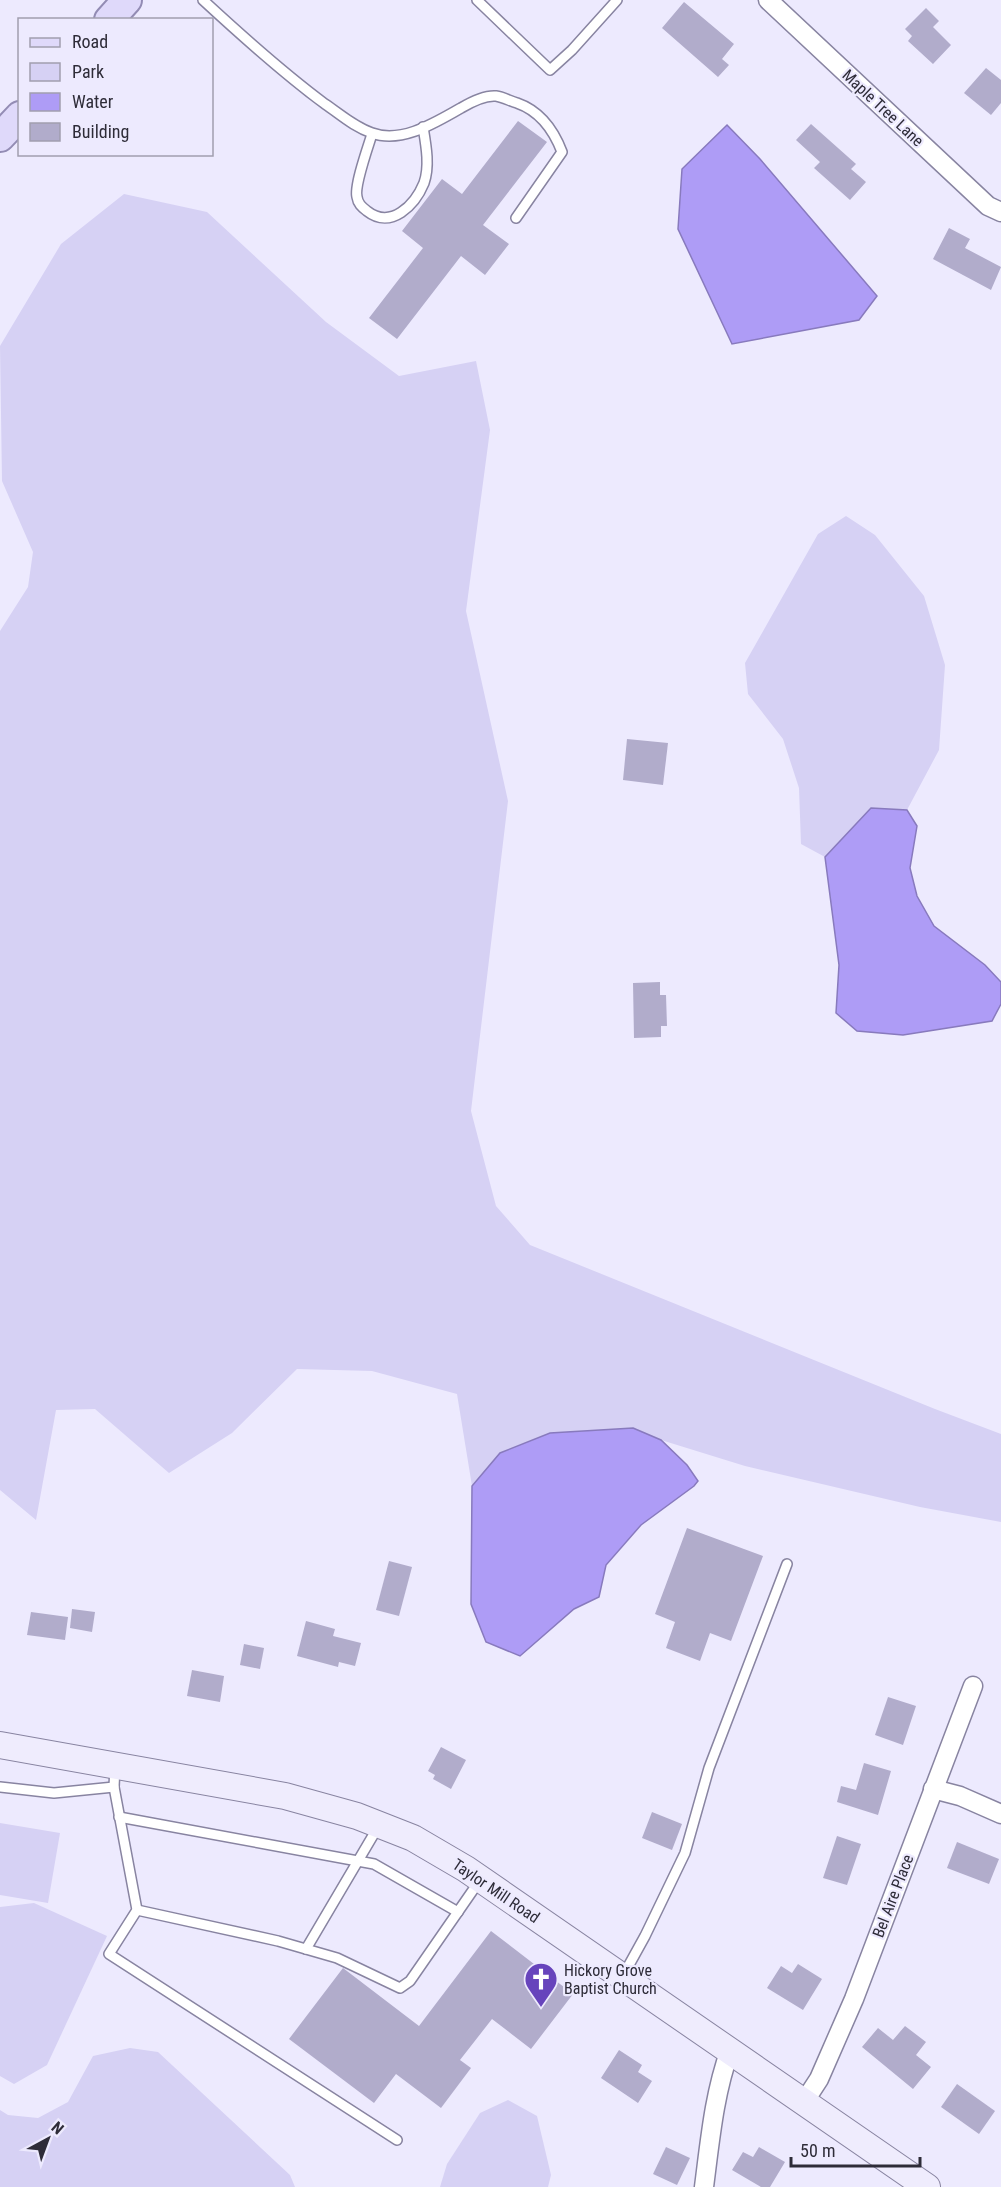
<svg xmlns="http://www.w3.org/2000/svg" width="1001" height="2187" viewBox="0 0 1001 2187" font-family="'Roboto Condensed',sans-serif">
<style>
.green{fill:#d6d1f4}
.water{fill:#ae9cf6;stroke:#887abd;stroke-width:1.5}
.building{fill:#b1accb}
.lines{fill:none;stroke-linecap:round;stroke-linejoin:round}
.service-casing{stroke:#8884a1;stroke-width:12}
.minor-casing{stroke:#8884a1;stroke-width:21}
.secondary-casing{stroke:#8884a1;stroke-width:28}
.primary-casing{stroke:#938cb4;stroke-width:32}
.service{stroke:#fff;stroke-width:9}
.minor{stroke:#fff;stroke-width:18}
.secondary{stroke:#efecfd;stroke-width:26}
.primary{stroke:#dfd9fa;stroke-width:28}
.labels{text-anchor:middle;dominant-baseline:central;stroke-width:4.5;stroke-linejoin:round;paint-order:stroke}
.street-label{font-size:16px;fill:#2e2c38;stroke:#edeafe}
.poi-label{font-size:16px;fill:#2e2c38;stroke:#edeafe;text-anchor:start}
</style>
<rect width="100%" height="100%" fill="#edeafe"/>
<g class="green">
<polygon points="124,194 207,212 326,322 399,376 476,361 490,430 466,611 508,801 471,1111 496,1206 530,1245 935,1409 1001,1434 1001,1522 920,1507 745,1466 661,1440 633,1428 550,1433 500,1453 472,1486 457,1394 372,1371 297,1369 232,1433 169,1473 95,1409 56,1410 36,1520 0,1490 0,631 28,587 33,552 2,481 0,346 61,244"/>
<polygon points="846,516 875,535 924,596 945,665 939,750 907,810 871,808 825,857 801,844 799,788 783,739 748,694 745,663 818,534"/>
<polygon points="0,1823 60,1833 48,1903 0,1895"/>
<polygon points="34,1903 107,1936 47,2065 14,2084 0,2076 0,1907"/>
<polygon points="130,2048 158,2052 290,2175 295,2187 0,2187 0,2110 8,2115 38,2118 68,2102 93,2056"/>
<polygon points="508,2100 537,2116 551,2175 548,2187 440,2187 447,2164 480,2113"/>
</g>
<g class="water">
<polygon points="727,125 760,159 877,296 859,320 732,344 678,229 682,169"/>
<polygon points="871,808 907,810 917,826 910,868 917,896 934,926 985,965 1001,982 1001,1004 992,1021 903,1035 857,1031 836,1013 839,965 825,857"/>
<polygon points="633,1428 661,1440 687,1465 698,1481 694,1486 641,1525 606,1565 599,1597 574,1609 520,1656 486,1642 471,1604 472,1486 500,1453 550,1433"/>
</g>
<g class="building">
<polygon points="684,2 734,44 722,59 729,65 718,77 662,28"/>
<polygon points="926,8 939,21 933,27 951,45 933,64 908,41 912,36 905,29"/>
<polygon points="986,68 1001,80 1001,103 991,115 964,93"/>
<polygon points="518,121 547,142 483,225 509,244 485,275 461,256 397,339 369,318 423,248 402,231 442,179 462,194"/>
<polygon points="811,124 856,164 851,169 866,182 850,200 814,168 820,162 796,140"/>
<polygon points="949,228 970,239 965,248 1001,267 991,290 933,259"/>
<polygon points="627,739 668,743 663,785 623,780"/>
<polygon points="660,982 660,995 666,995 667,1026 661,1026 661,1037 634,1038 633,983"/>
<polygon points="687,1528 763,1556 731,1641 710,1633 700,1661 666,1648 675,1622 655,1614"/>
<polygon points="389,1561 412,1567 399,1616 376,1610"/>
<polygon points="72,1609 95,1612 92,1632 70,1628"/>
<polygon points="31,1612 68,1617 65,1640 27,1635"/>
<polygon points="306,1621 335,1629 333,1636 361,1643 355,1666 339,1662 338,1667 297,1656"/>
<polygon points="244,1644 264,1648 260,1669 240,1665"/>
<polygon points="192,1670 224,1676 220,1702 187,1696"/>
<polygon points="888,1697 916,1706 903,1745 875,1735"/>
<polygon points="441,1747 466,1760 451,1789 433,1779 435,1775 428,1771"/>
<polygon points="864,1763 891,1771 878,1815 837,1802 841,1786 856,1790"/>
<polygon points="652,1812 682,1824 672,1850 642,1838"/>
<polygon points="837,1836 861,1844 847,1885 823,1878"/>
<polygon points="957,1842 999,1859 989,1884 947,1868"/>
<polygon points="491,1931 573,1994 531,2049 492,2019 460,2060 471,2068 441,2108 396,2074 374,2103 289,2039 343,1968 419,2026"/>
<polygon points="798,1964 822,1979 803,2010 767,1988 781,1966 792,1973"/>
<polygon points="905,2026 926,2042 916,2055 931,2067 913,2089 862,2047 878,2028 893,2040"/>
<polygon points="619,2050 642,2065 638,2072 652,2081 638,2103 601,2078"/>
<polygon points="957,2084 995,2111 979,2134 941,2107"/>
<polygon points="666,2147 690,2158 677,2185 653,2174"/>
<polygon points="759,2147 785,2162 770,2187 761,2187 732,2170 743,2152 753,2157"/>
</g>
<g class="lines">
<defs>
<g id="service">
<path d="M203,0C243,37 282,72 325,104C340,114 354,127 372,133C402,144 436,122 461,108C471,102 484,95 496,96C503,97 510,101 517,103C540,111 554,131 562,152L516,218"/>
<polyline points="477,0 550,70 572,50 617,0"/>
<path d="M372,134C368,147 354,186 357,197C358,204 362,207 367,211C391,230 415,205 424,183C430,166 426,145 423,127"/>
<polyline points="115,1766 114,1787 137,1910 109,1954 397,2140"/>
<polyline points="0,1787 54,1793 114,1787"/>
<polyline points="119,1817 374,1864 458,1912"/>
<polyline points="137,1910 278,1941 337,1958 400,1988 410,1981 480,1880"/>
<polyline points="306,1949 378,1827"/>
<polyline points="624,1974 645,1936 685,1853 709,1768 787,1564"/>
</g>
<g id="minor">
<polyline points="768,0 988,206 1001,212"/>
<polyline points="933,1789 960,1796 1001,1814"/>
<polyline points="804,2102 819,2079 854,1999 973,1686"/>
<path d="M704,2187C710,2141 714,2094 730,2050"/>
</g>
<polyline id="secondary" points="0,1745 285,1796 357,1816 413,1838 466,1869 927,2187"/>
<g id="primary">
<polyline points="109,20 127,0"/>
<polyline points="0,137 20,116"/>
</g>
</defs>
<use href="#service" class="service-casing"/>
<use href="#minor" class="minor-casing"/>
<use href="#secondary" class="secondary-casing"/>
<use href="#primary" class="primary-casing"/>
<use href="#service" class="service"/>
<use href="#minor" class="minor"/>
<use href="#secondary" class="secondary"/>
<use href="#primary" class="primary"/>
</g>
<defs>
<symbol id="church-pin" viewBox="-11 -11 22 30"><path d="M0 17L-7.5 6A9.5 9.5 0 1 1 7.5 6Z" fill="#6744bc" stroke="#edeafe"/><path d="M-1.2-6h2.4v3.5h3.3v2.4h-3.3V6h-2.4V-.1h-3.3v-2.4h3.3Z" fill="#fff"/></symbol>
</defs>
<g fill-rule="evenodd">
<use href="#church-pin" x="522" y="1960" width="38" height="52"/>
</g>
<g class="labels">
<g class="street-label">
<text transform="translate(883 108) rotate(43)">Maple Tree Lane</text>
<text transform="translate(496 1891) rotate(34)">Taylor Mill Road</text>
<text transform="translate(893 1896) rotate(-69)">Bel Aire Place</text>
</g>
<g class="poi-label">
<text x="564" y="1970">Hickory Grove<tspan x="564" dy="18">Baptist Church</tspan></text>
</g>
</g>
<rect x="18" y="18" width="195" height="138" fill="#edeafe" stroke="#a19eaf" stroke-width="1.5"/>
<rect x="30" y="38" width="30" height="9" fill="#dfd9fa" stroke="#a19eaf" stroke-width="1.5"/>
<text x="72" y="48" font-size="18" fill="#2e2c38">Road</text>
<rect x="30" y="63" width="30" height="18" fill="#d6d1f4" stroke="#a19eaf" stroke-width="1.5"/>
<text x="72" y="78" font-size="18" fill="#2e2c38">Park</text>
<rect x="30" y="93" width="30" height="18" fill="#ae9cf6" stroke="#a19eaf" stroke-width="1.5"/>
<text x="72" y="108" font-size="18" fill="#2e2c38">Water</text>
<rect x="30" y="123" width="30" height="18" fill="#b1accb" stroke="#a19eaf" stroke-width="1.5"/>
<text x="72" y="138" font-size="18" fill="#2e2c38">Building</text>
<g transform="translate(48 2139) rotate(41)" stroke="#edeafe" stroke-width="4.5" paint-order="stroke">
<path d="M0-4.5L10 22L0 15L-10 22Z" fill="#2e2c38"/>
<text y="-9" font-size="16" font-weight="bold" text-anchor="middle" fill="#2e2c38">N</text>
</g>
<path d="M791 2157v9h129v-9" fill="none" stroke="#2e2c38" stroke-width="3"/>
<text x="800" y="2157" font-size="18" fill="#2e2c38" stroke="#edeafe" stroke-width="4.5" paint-order="stroke">50 m</text>
</svg>
